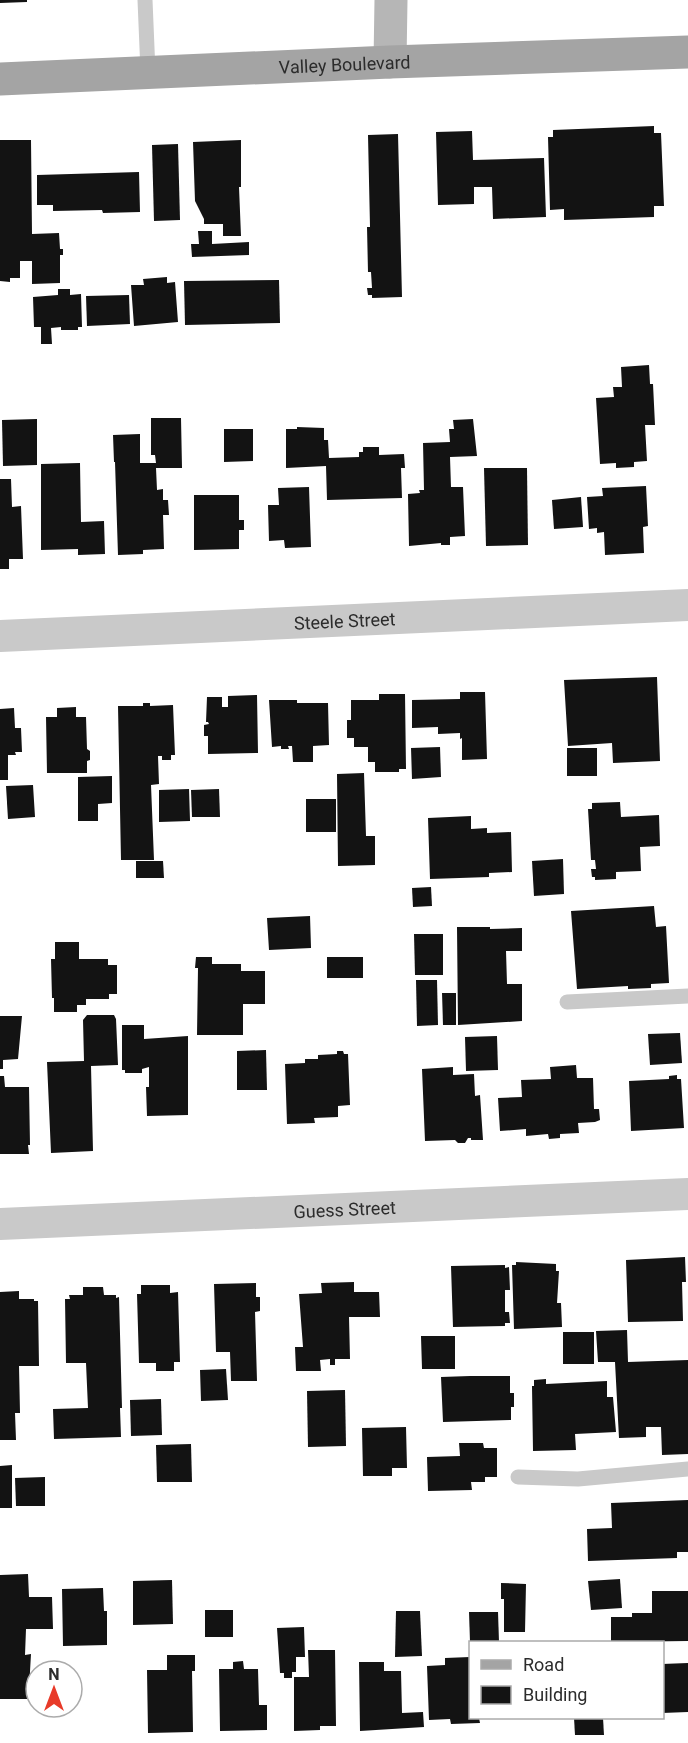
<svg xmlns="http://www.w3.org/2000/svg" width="688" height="1743" viewBox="0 0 688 1743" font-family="Roboto,sans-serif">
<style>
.building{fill:#131313}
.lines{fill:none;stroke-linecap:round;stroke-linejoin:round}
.lane{stroke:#c9c9c9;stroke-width:15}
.street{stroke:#c9c9c9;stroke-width:32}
.secondary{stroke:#b6b6b6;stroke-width:33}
.primary{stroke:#a4a4a4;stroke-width:33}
.labels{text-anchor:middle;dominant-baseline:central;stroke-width:6;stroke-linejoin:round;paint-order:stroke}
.street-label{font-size:18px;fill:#2c2c2c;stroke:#fff}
</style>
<rect width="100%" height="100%" fill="#fff"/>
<g class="building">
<polygon points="0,0 27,0 27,2 0,3"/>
<polygon points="654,126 654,133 661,133 664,206 654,206 654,217 564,220 564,209 550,210 548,137 553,137 553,130"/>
<polygon points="472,131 473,160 544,158 546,217 493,219 492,187 474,187 474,204 438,205 436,132"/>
<polygon points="398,134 402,297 372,298 372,295 368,295 367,288 372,288 371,272 368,272 367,227 370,227 368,135"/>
<polygon points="0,140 31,140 32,234 59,233 60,249 63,249 63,255 60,255 60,283 32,284 32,261 20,261 20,278 10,278 10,282 0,281"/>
<polygon points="241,140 241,187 239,187 241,236 223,236 223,224 204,224 204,219 195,201 193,142"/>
<polygon points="178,144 180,220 154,221 152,145"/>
<polygon points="139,172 140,212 103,213 102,210 53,211 53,205 37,205 37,175"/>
<polygon points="198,231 212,231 212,244 249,242 249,255 192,257 191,244 199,244"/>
<polygon points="167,277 167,283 175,282 178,322 134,326 131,285 144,285 143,279"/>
<polygon points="279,280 280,323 185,325 184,281"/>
<polygon points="58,289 70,289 70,295 81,294 82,327 78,327 78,330 61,330 61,327 51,328 52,344 41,344 41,327 34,327 33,297 58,295"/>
<polygon points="129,295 130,324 87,326 86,296"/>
<polygon points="649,365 650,384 653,384 655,425 645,425 647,461 634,462 634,467 616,468 616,463 600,464 596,398 614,397 613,387 622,387 621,367"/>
<polygon points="151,418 181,418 182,468 156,468 157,490 163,489 163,500 168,500 169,515 163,515 164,549 143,550 143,554 118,555 115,462 114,462 113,435 140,434 140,463 156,463 155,455 151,455"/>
<polygon points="37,419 37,465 3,466 2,420"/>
<polygon points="473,419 477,456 450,457 451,487 463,487 465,536 450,537 450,545 441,545 441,543 409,546 408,494 420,493 419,490 424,490 423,443 450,442 449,429 454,429 453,420"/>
<polygon points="297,427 324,428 324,440 328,440 329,458 359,457 359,452 363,452 363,447 379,447 379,455 404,454 405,468 401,468 402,498 327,500 326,466 286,468 286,429 297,429"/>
<polygon points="224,429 253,429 253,461 224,462"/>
<polygon points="80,463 81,522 104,521 105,554 78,555 78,549 41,550 41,464"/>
<polygon points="484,468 527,468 528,545 486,546"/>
<polygon points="0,479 11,479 12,507 21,506 23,559 9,559 9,569 0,569"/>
<polygon points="646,486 648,526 643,527 644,553 605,555 604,532 597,533 597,528 589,529 587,497 603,496 602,488"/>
<polygon points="309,487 311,547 285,548 284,540 269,541 268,505 279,505 278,488"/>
<polygon points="194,495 239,495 239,520 244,520 244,530 239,530 239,549 194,550"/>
<polygon points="581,497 583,527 554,529 552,500"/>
<polygon points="657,677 660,761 613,763 612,743 568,746 564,680"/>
<polygon points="460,692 485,692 487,759 462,760 462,738 460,739 460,733 438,734 438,727 412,728 412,700 460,699"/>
<polygon points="379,694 405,694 406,769 399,769 399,772 375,772 375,762 368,762 368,747 354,747 354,738 347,738 347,720 351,720 351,700 379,700"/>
<polygon points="257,695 258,753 208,754 208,736 204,736 204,725 209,724 208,722 206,722 207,697 222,697 222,707 228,707 228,696"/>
<polygon points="269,700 297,700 297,703 328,703 329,745 313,746 313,762 293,762 292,746 288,746 289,749 281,749 281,746 272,747"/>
<polygon points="143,703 150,703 150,706 173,705 175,755 171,755 171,760 162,760 162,756 158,756 159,784 151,785 154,860 121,860 118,706 143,706"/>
<polygon points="76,707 76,717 86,717 87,749 90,751 90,760 87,761 87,773 47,773 46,717 57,717 57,708"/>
<polygon points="14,708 15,728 21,728 22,752 15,752 16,755 8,755 8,780 0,780 0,709"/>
<polygon points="440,747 441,777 412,779 411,748"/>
<rect x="567" y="748" width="30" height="28"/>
<polygon points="364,773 366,836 375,836 375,865 338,866 337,774"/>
<polygon points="112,776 112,803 98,804 98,821 78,821 78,777"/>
<polygon points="33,785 35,817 8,819 6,786"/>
<polygon points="189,789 190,821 159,822 159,790"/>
<polygon points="219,789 220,817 192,817 191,790"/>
<rect x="306" y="799" width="30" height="33"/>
<polygon points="620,802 621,817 659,815 660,846 640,847 641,871 616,872 616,879 595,880 595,877 592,877 591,869 596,869 595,860 591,860 588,809 592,809 592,803"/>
<polygon points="471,816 471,829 487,828 487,833 511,832 512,872 489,873 489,877 430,879 428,818"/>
<polygon points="563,859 564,894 534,896 532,861"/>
<polygon points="136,861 163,861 164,878 136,878"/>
<polygon points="431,887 432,906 413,907 412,888"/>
<polygon points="654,906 656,927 666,926 669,983 651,984 651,988 628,989 628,986 577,989 571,911"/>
<polygon points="310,916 311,948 269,950 267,918"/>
<polygon points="457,927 490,927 490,929 522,928 522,951 506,951 507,984 522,984 522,1021 458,1025"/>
<polygon points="414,934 443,934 443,975 415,975"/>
<polygon points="55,942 79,942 79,959 108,959 108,965 117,965 117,994 109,994 109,999 86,999 86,1005 77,1005 77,1012 54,1012 54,998 52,998 51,959 55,959"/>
<polygon points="196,957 212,957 212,964 241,964 241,971 265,971 265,1004 243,1004 243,1035 197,1035 198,968 195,968"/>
<rect x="327" y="957" width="36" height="21"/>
<polygon points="416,980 437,980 438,1025 417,1026"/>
<polygon points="442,993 456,993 456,1025 443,1025"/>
<polygon points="87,1015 114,1015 116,1019 118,1065 91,1066 93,1151 51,1153 47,1062 84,1061 83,1020"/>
<polygon points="0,1016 22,1016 18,1059 3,1060 3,1069 0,1069"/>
<polygon points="122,1025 144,1025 144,1039 188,1036 188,1115 147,1116 146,1087 149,1087 149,1067 142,1069 142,1073 125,1073 125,1070 122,1070"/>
<polygon points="680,1033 682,1063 650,1065 648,1034"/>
<polygon points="497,1036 498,1070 466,1071 465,1037"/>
<polygon points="266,1050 267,1090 237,1090 237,1051"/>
<polygon points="337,1051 343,1051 344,1054 348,1054 350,1105 338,1106 338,1117 314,1118 315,1123 287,1124 285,1064 305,1063 305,1059 318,1059 318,1055 337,1054"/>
<polygon points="576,1065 577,1078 593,1078 594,1109 599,1109 600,1120 595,1122 578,1123 579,1133 560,1134 560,1138 549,1139 548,1134 526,1136 526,1129 500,1131 498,1098 522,1097 521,1080 551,1079 550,1067"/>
<polygon points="453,1067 453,1075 474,1074 475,1096 480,1095 483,1140 471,1140 471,1138 468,1138 465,1143 458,1143 455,1140 425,1141 422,1069"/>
<polygon points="677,1075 677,1079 681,1079 684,1128 631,1131 629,1081 669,1079 669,1076"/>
<polygon points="0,1076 4,1076 5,1087 29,1087 30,1145 28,1145 29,1154 0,1154"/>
<polygon points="685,1257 686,1282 682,1282 683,1321 628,1322 626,1260"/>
<polygon points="516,1262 556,1264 556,1271 559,1271 557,1303 561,1303 562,1327 514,1329 512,1265 516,1265"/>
<polygon points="505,1265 505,1268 509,1267 510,1290 505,1290 505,1312 509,1312 510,1323 505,1323 505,1326 453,1327 451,1266"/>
<polygon points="354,1282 354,1292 379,1292 380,1317 349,1317 350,1359 335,1359 335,1365 330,1365 330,1359 320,1360 321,1371 296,1371 295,1347 303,1347 299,1294 322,1293 321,1283"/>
<polygon points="256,1283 256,1297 260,1297 260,1311 255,1312 257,1381 231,1381 230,1352 216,1352 214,1284"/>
<polygon points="141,1285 170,1285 170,1293 178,1292 180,1362 174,1362 174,1371 156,1371 156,1363 139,1363 137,1294 141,1294"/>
<polygon points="83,1287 103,1287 104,1295 116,1295 116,1298 119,1297 122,1408 120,1408 121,1437 54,1439 53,1409 88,1408 86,1363 66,1363 65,1299 70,1299 69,1295 83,1295"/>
<polygon points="19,1291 19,1299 34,1299 34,1301 38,1301 39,1366 19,1366 20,1413 15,1413 16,1440 0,1440 0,1292"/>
<polygon points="627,1330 628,1362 688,1360 688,1454 662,1455 661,1427 646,1427 646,1437 619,1438 615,1362 598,1362 596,1331"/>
<rect x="563" y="1332" width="31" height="32"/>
<polygon points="421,1336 455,1336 455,1369 422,1369"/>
<polygon points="226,1369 228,1400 201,1401 200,1370"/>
<polygon points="470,1376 510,1376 510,1393 514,1393 514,1407 511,1407 511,1420 443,1422 441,1377"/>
<polygon points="546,1379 546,1384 607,1381 607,1397 613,1397 616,1432 575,1434 576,1450 533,1451 532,1386 534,1386 534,1380"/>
<polygon points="345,1390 346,1446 308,1447 307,1391"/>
<polygon points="161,1399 162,1435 131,1436 130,1400"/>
<polygon points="406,1427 407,1468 392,1468 392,1476 363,1476 362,1428"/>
<polygon points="459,1443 483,1443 484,1448 497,1448 497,1477 485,1477 485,1482 471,1482 472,1490 428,1491 427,1457 460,1456"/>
<polygon points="191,1444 192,1482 157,1482 156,1445"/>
<polygon points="12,1465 12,1508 0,1508 0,1466"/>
<polygon points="45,1477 45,1506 16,1506 15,1478"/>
<polygon points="688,1500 688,1552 677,1552 677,1558 588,1561 587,1529 612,1528 611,1503"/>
<polygon points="28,1574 29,1597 52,1597 53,1629 26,1629 25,1655 31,1654 29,1689 34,1689 35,1699 0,1699 0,1575"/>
<polygon points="620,1579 622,1608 591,1610 588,1581"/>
<polygon points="172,1580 173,1624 133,1625 133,1581"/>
<polygon points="501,1583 526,1584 525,1632 504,1632 504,1599 501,1599"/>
<polygon points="103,1588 104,1611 107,1611 107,1645 63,1646 62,1589"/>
<polygon points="652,1591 688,1591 688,1641 611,1642 611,1617 632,1617 632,1613 652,1613"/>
<rect x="205" y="1610" width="28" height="27"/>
<polygon points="396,1611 420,1611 422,1656 395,1657"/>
<polygon points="469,1612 498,1612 499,1642 470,1642"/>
<polygon points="304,1627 305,1657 296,1657 296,1672 292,1672 292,1678 284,1678 284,1673 280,1673 277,1628"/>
<polygon points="308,1650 335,1650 336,1726 320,1726 320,1730 294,1731 294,1677 309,1677"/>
<polygon points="167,1655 195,1655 195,1671 192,1671 193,1732 148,1733 147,1670 167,1670"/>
<polygon points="470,1657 470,1718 479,1718 480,1723 451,1724 450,1719 429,1720 427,1666 445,1665 445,1658"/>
<polygon points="243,1661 244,1669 258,1669 259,1705 267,1705 267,1730 220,1731 219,1669 233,1669 233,1662"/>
<polygon points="359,1662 384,1662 384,1671 401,1671 402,1713 423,1712 424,1727 360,1731"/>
<polygon points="688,1663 688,1712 662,1713 662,1664"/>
<polygon points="574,1718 603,1718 604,1735 575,1735"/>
</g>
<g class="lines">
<g class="lane">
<polyline points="145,0 148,72"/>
<polyline points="567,1002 688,996"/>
<polyline points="518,1477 578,1479 688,1469"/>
</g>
<g class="street">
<path id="s1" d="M0,636L688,605"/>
<path id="s2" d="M0,1224L688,1194"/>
</g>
<polyline class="secondary" points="390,62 391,0"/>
<path class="primary" id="s3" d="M0,79L390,62L688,52"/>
</g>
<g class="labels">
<g class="street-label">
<text stroke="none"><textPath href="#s3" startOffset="345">Valley Boulevard</textPath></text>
<text stroke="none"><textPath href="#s1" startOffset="345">Steele Street</textPath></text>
<text stroke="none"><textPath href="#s2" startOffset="345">Guess Street</textPath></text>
</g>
</g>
<rect x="469" y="1641" width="195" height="78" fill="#ffffff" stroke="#ababab" stroke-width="1.5"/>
<rect x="481" y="1660" width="30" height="9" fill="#a4a4a4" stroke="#ababab" stroke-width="1.5"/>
<text x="523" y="1671" font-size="18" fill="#2c2c2c">Road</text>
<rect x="481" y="1686" width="30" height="18" fill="#131313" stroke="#ababab" stroke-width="1.5"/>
<text x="523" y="1701" font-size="18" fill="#2c2c2c">Building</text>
<g transform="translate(54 1689)"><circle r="28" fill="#ffffff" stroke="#ababab" stroke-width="1.5"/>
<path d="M0-4.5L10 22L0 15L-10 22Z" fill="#e83a29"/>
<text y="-9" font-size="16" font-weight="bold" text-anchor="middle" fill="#2c2c2c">N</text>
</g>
</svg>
